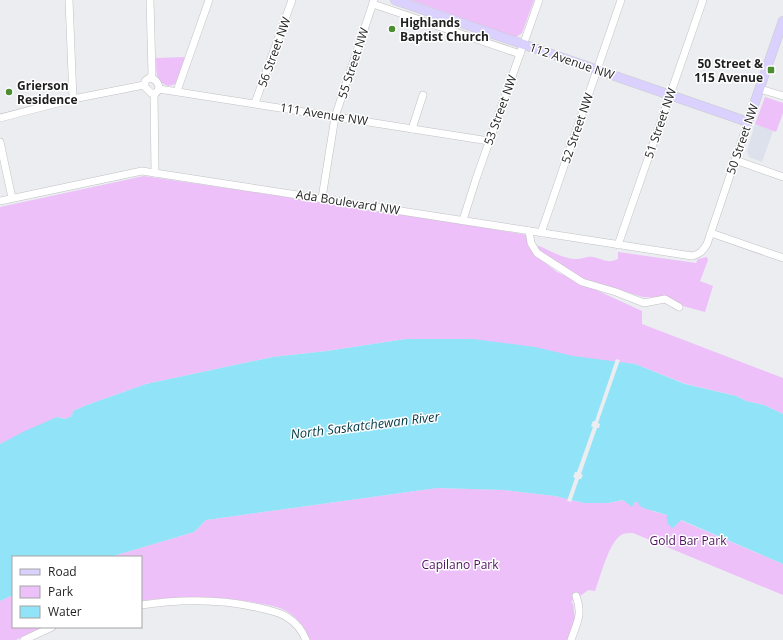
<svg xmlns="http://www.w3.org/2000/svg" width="783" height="640" viewBox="0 0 783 640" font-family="'Open Sans',sans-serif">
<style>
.built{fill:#dde1eb}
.green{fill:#edc0f9}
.water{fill:#91e3f8}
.pier{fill:#ebedf0}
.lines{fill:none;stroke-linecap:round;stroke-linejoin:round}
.minor-casing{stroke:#c0c1c4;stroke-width:8}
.major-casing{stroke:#c9c9c9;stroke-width:10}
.minor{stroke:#fff;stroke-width:7}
.major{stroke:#dad1ff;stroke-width:9}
.poi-dot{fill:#4b8d30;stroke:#fff;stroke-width:1.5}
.labels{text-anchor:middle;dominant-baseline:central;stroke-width:3;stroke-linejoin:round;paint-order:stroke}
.poi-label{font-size:12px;font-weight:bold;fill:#1f1f20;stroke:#fff;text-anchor:start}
.street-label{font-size:12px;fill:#1f1f20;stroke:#fff}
.park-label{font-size:12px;fill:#511160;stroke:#fff}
.water-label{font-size:13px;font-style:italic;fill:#033944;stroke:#fff}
</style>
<rect width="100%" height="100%" fill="#ebedf0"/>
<polygon class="built" points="755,124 773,131 762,162 749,157 747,151"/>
<g class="green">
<polygon points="411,0 534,0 522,33 516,37"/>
<path d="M185,57L176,83C172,86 168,87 164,84C154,79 157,67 156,58Z"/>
<polygon points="765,97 783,103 783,113 776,132 755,124"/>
<path d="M144,176C272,195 400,213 527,235L528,246L535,255L557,272L642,311V324L783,378V414L764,405L746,401L736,396L686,384L635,364L406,339L327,351L273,357L146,384L87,405L73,411L72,416L65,419L58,417L0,444V207Z"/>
<path d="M536,245C549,249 563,260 578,259C583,259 588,256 593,257C604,259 606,264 618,259V252L696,263L698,259L707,257L708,260L700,281L713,286L705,312L683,306L671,298L643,297L586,280L570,271L540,252Z"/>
<path d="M437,488L504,490L555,496L584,503H608L624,500L632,506L635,502H640L652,511L667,515L673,528L680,520L783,564V595L633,533C629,533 624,533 621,535C609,542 600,578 595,591L588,590C583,595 576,597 571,602L573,604L575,619L567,640H310C305,627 296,615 282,609C273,605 261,604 252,602C214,596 178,596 141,601V557H110L194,532L206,520Z"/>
<polygon points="13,595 13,627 42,627 16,640 0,640 0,601"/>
</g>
<path class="water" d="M406,339H473L535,347L573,356L635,364L685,384L736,396L746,401L764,405L783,414V564L681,520L673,528C668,525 666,522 667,515L643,508L638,504L639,502H635L632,507L623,500L608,503H584L555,496L504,490L437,488L206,520L194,532L110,557H13V595L0,601V444L25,431L57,417L65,419L72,416L73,411L87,405L146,384L273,357L327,351Z"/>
<polygon class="pier" points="616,359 620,360 598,423 600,424 599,428 597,428 581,474 583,475 581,479 579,479 571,502 567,501 575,478 573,477 575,472 577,472 593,427 591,426 593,421 595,421"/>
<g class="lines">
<defs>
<g id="minor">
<polyline points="69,0 73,99"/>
<polyline points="150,0 152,73 151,78"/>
<polyline points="373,4 520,54"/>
<path d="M149,78C155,78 159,83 159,89L156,93H151L145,87V81Z"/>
<polyline points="159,89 489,141"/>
<polyline points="760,89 783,96"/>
<polyline points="177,91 209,0"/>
<polyline points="154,94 155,173"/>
<polyline points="255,103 292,0"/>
<polyline points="0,118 73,99 144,85"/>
<polyline points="412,129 423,95"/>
<polyline points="0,142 12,198"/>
<polyline points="735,160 783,177"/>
<polyline points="322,198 335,117 374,0"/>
<path d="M0,201L142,171L692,256C700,254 703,251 707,244L748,122"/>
<polyline points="463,220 476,179 539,0"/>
<polyline points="529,231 531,243 537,253 582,282 616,292 644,303 665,299 679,307"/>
<polyline points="541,233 621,0"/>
<polyline points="711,233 783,258"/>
<polyline points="618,245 703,0"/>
<path d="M141,605C180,599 222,599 260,608C269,610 279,612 287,617C295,622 302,630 306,640"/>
<polyline points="24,640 52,627"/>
<path d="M571,640C577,622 583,615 576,596"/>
</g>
<polyline id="major" points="395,0 748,122 783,21"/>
</defs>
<use href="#minor" class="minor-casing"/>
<use href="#major" class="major-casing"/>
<use href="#minor" class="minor"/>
<use href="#major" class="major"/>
</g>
<g class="poi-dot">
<circle cx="392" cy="29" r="4"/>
<rect x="767" y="66" width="8" height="8" rx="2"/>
<circle cx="9" cy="92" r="4"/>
</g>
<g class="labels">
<g class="poi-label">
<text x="400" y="22">Highlands<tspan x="400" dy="14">Baptist Church</tspan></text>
<text x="763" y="63" text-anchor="end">50 Street &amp;<tspan x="763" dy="14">115 Avenue</tspan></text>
<text x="17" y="85">Grierson<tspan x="17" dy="14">Residence</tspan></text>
</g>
<g class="street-label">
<text transform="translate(274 52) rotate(-70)">56 Street NW</text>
<text transform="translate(572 61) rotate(19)">112 Avenue NW</text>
<text transform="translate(353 63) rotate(-72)">55 Street NW</text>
<text transform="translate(500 110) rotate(-70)">53 Street NW</text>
<text transform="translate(324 114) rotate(9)">111 Avenue NW</text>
<text transform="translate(660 123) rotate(-71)">51 Street NW</text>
<text transform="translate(577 128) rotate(-71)">52 Street NW</text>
<text transform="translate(742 139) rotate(-71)">50 Street NW</text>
<text transform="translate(348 202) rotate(9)">Ada Boulevard NW</text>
</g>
<g class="park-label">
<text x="688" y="540">Gold Bar Park</text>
<text x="460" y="564">Capilano Park</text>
</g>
<g class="water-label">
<text transform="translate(365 425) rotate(-7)">North Saskatchewan River</text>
</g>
</g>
<rect x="12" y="556" width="130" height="72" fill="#ffffff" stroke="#a5a5a6"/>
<rect x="20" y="569" width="20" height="6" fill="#dad1ff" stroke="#a5a5a6"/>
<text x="48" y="576" font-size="12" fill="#1f1f20">Road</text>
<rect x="20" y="586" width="20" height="12" fill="#edc0f9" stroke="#a5a5a6"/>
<text x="48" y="596" font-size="12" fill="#1f1f20">Park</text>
<rect x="20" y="606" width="20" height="12" fill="#91e3f8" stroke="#a5a5a6"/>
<text x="48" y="616" font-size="12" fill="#1f1f20">Water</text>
</svg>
